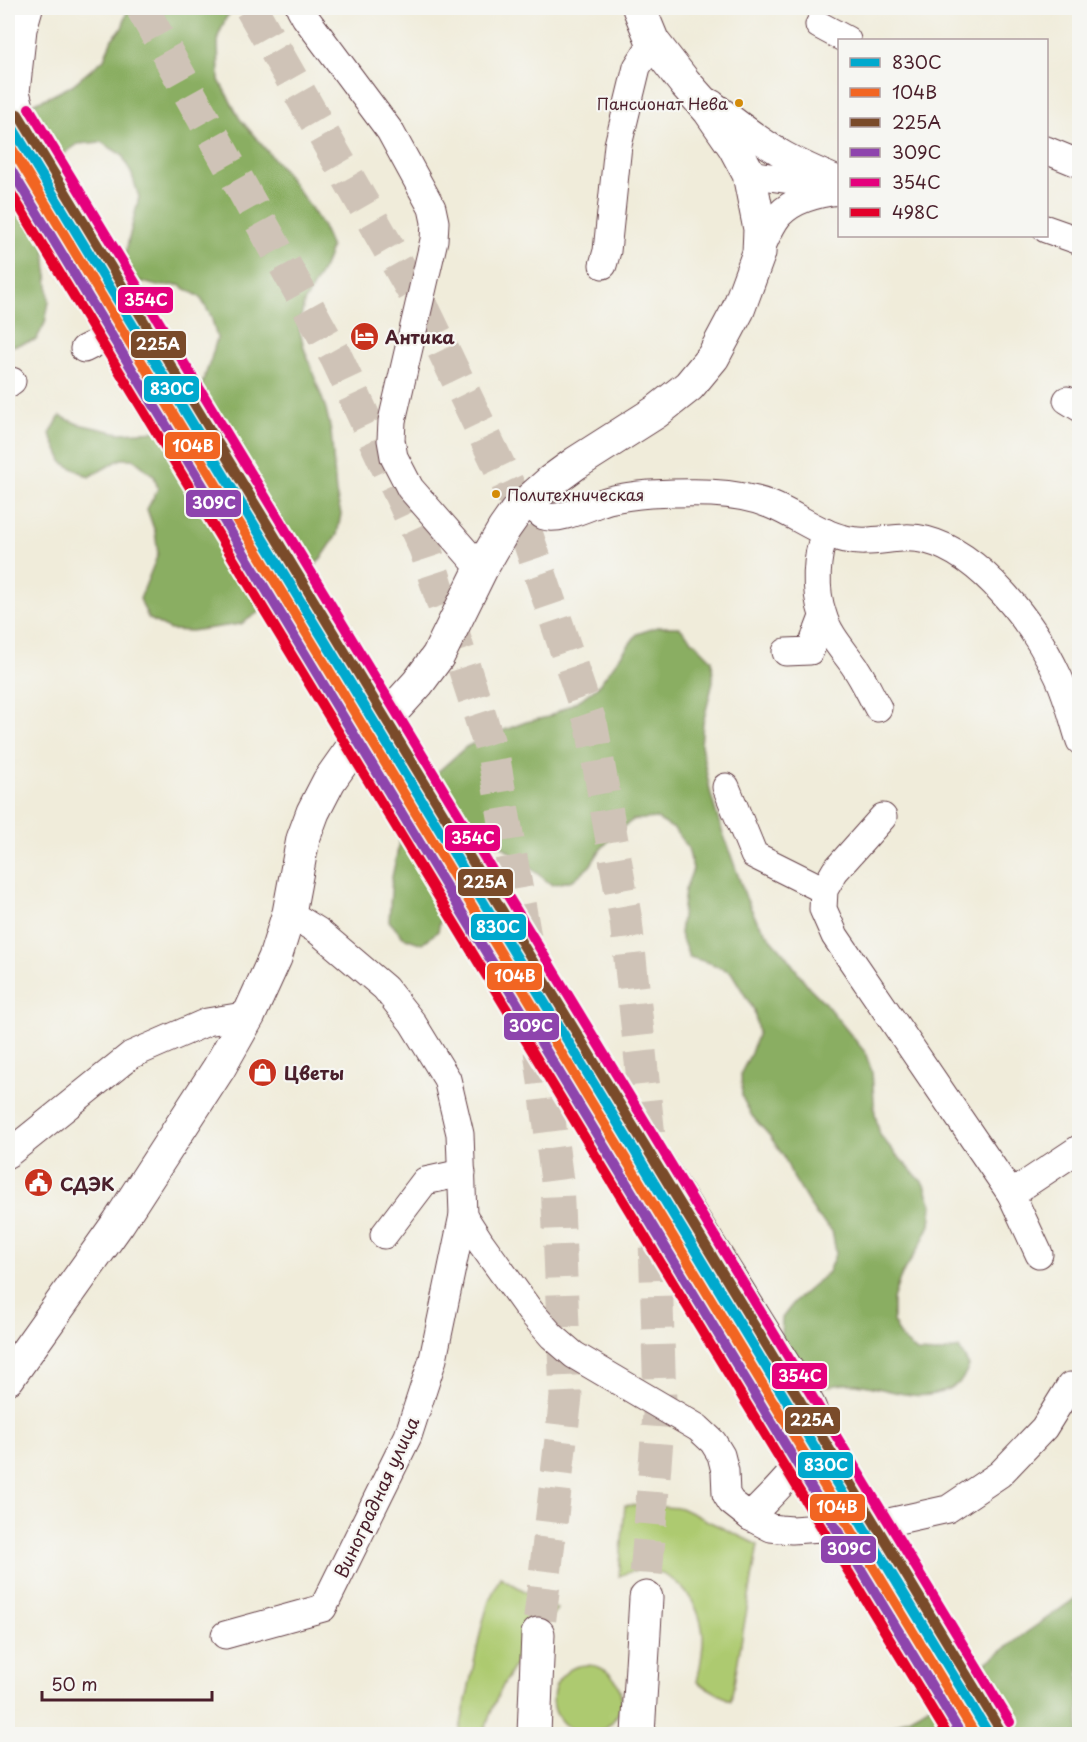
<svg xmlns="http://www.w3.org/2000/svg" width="1087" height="1742" viewBox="0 0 1087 1742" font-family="'Playpen Sans',sans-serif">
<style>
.green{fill:#adca70;stroke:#7c744e;stroke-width:1.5}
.forest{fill:#8aae62;stroke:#6a6646;stroke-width:1.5}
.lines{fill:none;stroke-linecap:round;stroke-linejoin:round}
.major-tunnel{stroke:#cfc3b7;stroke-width:33;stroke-dasharray:33 16;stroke-linecap:butt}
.minor-casing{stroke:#633e45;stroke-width:29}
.major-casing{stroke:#633e45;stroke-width:35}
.minor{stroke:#fff;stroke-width:27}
.major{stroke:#fff;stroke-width:33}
.rail-1-casing{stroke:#f6f6f2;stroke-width:15}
.rail-2-casing{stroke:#f6f6f2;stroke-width:15}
.rail-3-casing{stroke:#f6f6f2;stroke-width:15}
.rail-4-casing{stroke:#f6f6f2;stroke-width:15}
.rail-5-casing{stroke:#f6f6f2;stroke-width:15}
.rail-6-casing{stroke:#f6f6f2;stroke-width:15}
.rail-1{stroke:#00a9ce;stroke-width:10}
.rail-2{stroke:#f26522;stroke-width:10}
.rail-3{stroke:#7a4b2a;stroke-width:10}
.rail-4{stroke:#8e44ad;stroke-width:10}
.rail-5{stroke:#e5007d;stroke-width:10}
.rail-6{stroke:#e4002b;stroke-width:10}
.bus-dot{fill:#d48b09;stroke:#f6f6f2;stroke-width:2}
.labels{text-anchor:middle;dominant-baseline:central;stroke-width:4.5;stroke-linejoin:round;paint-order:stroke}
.bus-label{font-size:16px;fill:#4a1f2b;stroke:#f6f6f2;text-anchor:end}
.poi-label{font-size:18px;font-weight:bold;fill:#4a1f2b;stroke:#f6f6f2;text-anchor:start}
.street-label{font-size:18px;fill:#4a1f2b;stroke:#f6f6f2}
.line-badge{stroke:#f6f6f2;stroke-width:2}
.badge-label{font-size:16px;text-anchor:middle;font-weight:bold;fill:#fff}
</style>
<rect width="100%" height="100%" fill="#f6f6f2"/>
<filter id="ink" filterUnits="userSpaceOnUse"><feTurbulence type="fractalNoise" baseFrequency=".0167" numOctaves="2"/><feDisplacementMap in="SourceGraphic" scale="12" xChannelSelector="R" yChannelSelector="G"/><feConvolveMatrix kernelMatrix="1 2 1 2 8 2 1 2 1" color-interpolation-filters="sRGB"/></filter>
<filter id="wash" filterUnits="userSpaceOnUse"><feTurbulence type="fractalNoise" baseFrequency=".008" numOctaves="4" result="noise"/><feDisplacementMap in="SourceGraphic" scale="24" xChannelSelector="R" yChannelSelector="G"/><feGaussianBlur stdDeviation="1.35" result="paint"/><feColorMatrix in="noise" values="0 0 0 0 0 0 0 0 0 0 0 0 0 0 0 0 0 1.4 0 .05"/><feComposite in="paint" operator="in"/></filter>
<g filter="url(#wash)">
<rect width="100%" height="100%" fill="#f0ecda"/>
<g class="green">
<path d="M625,1505L681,1508L758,1545L731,1701L697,1682C700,1666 704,1651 703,1635C700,1603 677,1570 641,1570C633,1570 626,1573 619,1576Z"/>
<path d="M500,1577L557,1609C525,1647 497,1685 484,1734H459L482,1625L489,1601Z"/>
<circle cx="587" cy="1699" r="34"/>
</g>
<g class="forest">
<polygon points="128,8 235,8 226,18 218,37 219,80 240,119 284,171 311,208 323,227 331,248 324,267 304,303 299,327 304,348 326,409 331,431 336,493 341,514 337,535 325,553 311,571 259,612 241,624 191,631 170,630 148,618 140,599 158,554 155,532 147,509 158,489 154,476 133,459 121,459 89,477 63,463 50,434 60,416 78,424 119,433 162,431 177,411 196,400 211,359 217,338 211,316 200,297 179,285 157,286 136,280 123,263 139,197 132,175 122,155 101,142 78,144 61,156 53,173 44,215 43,236 46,258 49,302 45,323 36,340 8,347 8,114 51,96 71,86 104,59 112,39 122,28"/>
<path d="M657,627H679L712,660L713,682L703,723L701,745L711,795L717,816L746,898L756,919L768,935L783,952L809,987L824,1002L865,1052L872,1072L875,1114L880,1135L894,1152L925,1185L932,1205L930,1225L921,1244L900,1278L893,1299V1321L902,1339L917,1352L938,1353L959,1348L969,1366C966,1371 964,1378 960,1382C957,1385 952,1387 948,1389C919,1405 886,1387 856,1384C840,1383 825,1387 810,1391L781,1336L782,1318L795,1301L828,1272L836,1252L832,1231L816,1215L793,1177L784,1157L769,1135L752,1116L742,1097L741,1073L751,1053L758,1032L754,1010L731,972L710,963L689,957L680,934L685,890L693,869L688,848L674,829L656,818L633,820L617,832L601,849L590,866L573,880L552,885L502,846L478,839L456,840L437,851L429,870L433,892L442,911L438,931L422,944L403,937L389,921L392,877L401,835L410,813L432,777L466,747L486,737L526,722L548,717L581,699L598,686L637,634Z"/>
<polygon points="1079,1596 1079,1734 873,1734 881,1733 928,1707 1027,1632"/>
</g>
</g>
<g filter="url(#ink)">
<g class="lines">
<g class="major-tunnel">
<polyline points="142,8 337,359 425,548 494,759 526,943 557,1181 566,1397 538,1634"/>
<polyline points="251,8 425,312 514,497 592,727 626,921 653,1174 660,1402 646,1576 646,1598"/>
</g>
<defs>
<g id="minor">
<polyline points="29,8 23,29 16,92 23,118 33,138 122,289 131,316 130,326 123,333 106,338 84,349"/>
<polyline points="300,8 305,17 390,131 432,208 435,222 434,240 392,421 391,440 394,457 410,488 481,569"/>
<polyline points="819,25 847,40"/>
<path d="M711,103C734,121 758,140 784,155C802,165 821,173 840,181"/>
<polyline points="1046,150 1080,164"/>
<polyline points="749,174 825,185"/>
<polyline points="1046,229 1080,241"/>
<path d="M759,253C765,240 770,226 779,215C794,199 819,193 840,191"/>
<polyline points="603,265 607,251 618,145 637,67 653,42"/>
<polyline points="8,384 12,381"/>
<polyline points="1067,400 1080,408"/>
<path d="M528,500C533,506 537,513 544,516C560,522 593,504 609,500C622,497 637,495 650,494C689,492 735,490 771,505C796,515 818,533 845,539C872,546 899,533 926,540C982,554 1035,626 1058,676C1068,697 1073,720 1080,741"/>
<path d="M825,532C816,558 814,589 823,615C828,634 844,651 855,667C864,680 870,694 878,708"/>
<polyline points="786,652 810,651 823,617"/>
<polyline points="726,787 754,855 824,890"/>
<polyline points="883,817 835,871 824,890 823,909 835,936 1011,1194 1039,1254"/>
<path d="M585,1040L801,1387C806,1396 814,1406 815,1417C821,1452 772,1493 750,1517"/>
<polyline points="8,1154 131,1055 207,1022 249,1015"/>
<polyline points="1011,1194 1080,1148"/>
<polyline points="463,1215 481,1243 530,1311 552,1336 574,1355 698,1428 713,1442 721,1455 725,1471 726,1494 731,1502 750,1517 771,1528 780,1529 792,1530 880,1524 948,1509 1000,1474 1044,1428 1070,1386"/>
<polyline points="384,1235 425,1181 462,1173"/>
<polyline points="225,1635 323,1608 408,1436 433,1359 463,1215 460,1134 447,1079 412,1022 385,988 318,931 289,913"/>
</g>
<g id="major">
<polyline points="8,1378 119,1222 219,1068 249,1015 275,958 289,913 303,839 313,812 329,781 353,747 398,705 418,683 438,656 481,569 504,529 516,512 550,482 576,463 656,412 689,386 713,357 738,310 759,253 760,229 749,174 734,146 709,110 685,83 653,42 639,8"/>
<polyline points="534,1734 538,1634"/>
<polyline points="638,1734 646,1598"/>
</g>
</defs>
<use href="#minor" class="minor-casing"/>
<use href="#major" class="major-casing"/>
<use href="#minor" class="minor"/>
<use href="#major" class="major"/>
<defs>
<polyline id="rail-1" points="8,120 989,1734"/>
<polyline id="rail-2" points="8,142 975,1734"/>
<polyline id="rail-3" points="18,114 999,1728"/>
<polyline id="rail-4" points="8,165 961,1734"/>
<polyline id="rail-5" points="29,108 1010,1722"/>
<polyline id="rail-6" points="8,188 947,1734"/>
</defs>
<use href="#rail-1" class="rail-1-casing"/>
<use href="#rail-2" class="rail-2-casing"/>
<use href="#rail-3" class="rail-3-casing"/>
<use href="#rail-4" class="rail-4-casing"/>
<use href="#rail-5" class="rail-5-casing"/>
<use href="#rail-6" class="rail-6-casing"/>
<use href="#rail-1" class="rail-1"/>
<use href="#rail-2" class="rail-2"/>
<use href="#rail-3" class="rail-3"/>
<use href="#rail-4" class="rail-4"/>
<use href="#rail-5" class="rail-5"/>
<use href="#rail-6" class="rail-6"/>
</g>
</g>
<defs>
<symbol id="hotel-disc" viewBox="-11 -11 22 22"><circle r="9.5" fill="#c8321e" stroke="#f6f6f2"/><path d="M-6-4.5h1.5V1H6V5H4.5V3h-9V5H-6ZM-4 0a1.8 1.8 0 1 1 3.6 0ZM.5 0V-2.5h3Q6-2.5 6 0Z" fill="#fff"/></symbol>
<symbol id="shop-disc" viewBox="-11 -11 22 22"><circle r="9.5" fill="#c8321e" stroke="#f6f6f2"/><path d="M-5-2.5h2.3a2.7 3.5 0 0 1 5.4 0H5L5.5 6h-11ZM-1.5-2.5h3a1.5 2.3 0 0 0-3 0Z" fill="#fff"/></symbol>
<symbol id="civic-disc" viewBox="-11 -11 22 22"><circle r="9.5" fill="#c8321e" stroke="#f6f6f2"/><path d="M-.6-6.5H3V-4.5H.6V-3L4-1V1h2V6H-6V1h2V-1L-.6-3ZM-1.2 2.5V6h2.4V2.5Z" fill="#fff"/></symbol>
</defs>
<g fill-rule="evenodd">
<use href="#hotel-disc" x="348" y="320" width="33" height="33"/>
<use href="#shop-disc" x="246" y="1056" width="33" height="33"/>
<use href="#civic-disc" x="22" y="1166" width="33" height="33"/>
</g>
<g class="bus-dot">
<circle cx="739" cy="103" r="5"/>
<circle cx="496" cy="494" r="5"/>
</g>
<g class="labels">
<g class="bus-label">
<text x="728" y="103">Пансионат Нева</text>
<text x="507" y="494" text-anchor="start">Политехническая</text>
</g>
<g class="poi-label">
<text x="385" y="336">Антика</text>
<text x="284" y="1072">Цветы</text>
<text x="60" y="1183">СДЭК</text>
</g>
<g class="street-label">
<text transform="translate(376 1497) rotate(-65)">Виноградная улица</text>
</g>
</g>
<g class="line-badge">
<rect x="117" y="286" width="57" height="28" rx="6" fill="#e5007d"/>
<rect x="130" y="330" width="57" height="29" rx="6" fill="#7a4b2a"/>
<rect x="143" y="375" width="57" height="28" rx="6" fill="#00a9ce"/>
<rect x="164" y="431" width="57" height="29" rx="6" fill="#f26522"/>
<rect x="185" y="489" width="57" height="29" rx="6" fill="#8e44ad"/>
<rect x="444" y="824" width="57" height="28" rx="6" fill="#e5007d"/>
<rect x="457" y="868" width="57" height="29" rx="6" fill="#7a4b2a"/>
<rect x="470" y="913" width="57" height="28" rx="6" fill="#00a9ce"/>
<rect x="486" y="962" width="57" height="29" rx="6" fill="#f26522"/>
<rect x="503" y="1012" width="57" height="29" rx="6" fill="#8e44ad"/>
<rect x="771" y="1362" width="57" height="28" rx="6" fill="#e5007d"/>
<rect x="784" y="1406" width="57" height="29" rx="6" fill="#7a4b2a"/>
<rect x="797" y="1451" width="57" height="28" rx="6" fill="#00a9ce"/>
<rect x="809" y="1493" width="57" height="29" rx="6" fill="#f26522"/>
<rect x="820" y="1535" width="57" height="29" rx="6" fill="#8e44ad"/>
</g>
<g class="badge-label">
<text x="146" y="306">354С</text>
<text x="158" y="350">225А</text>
<text x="172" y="395">830С</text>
<text x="193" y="452">104В</text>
<text x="214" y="509">309С</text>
<text x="473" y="844">354С</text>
<text x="485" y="888">225А</text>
<text x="498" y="933">830С</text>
<text x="515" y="982">104В</text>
<text x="531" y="1032">309С</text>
<text x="800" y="1382">354С</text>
<text x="812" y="1426">225А</text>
<text x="826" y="1471">830С</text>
<text x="837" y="1513">104В</text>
<text x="849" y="1555">309С</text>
</g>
<rect width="1087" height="1742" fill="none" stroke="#f6f6f2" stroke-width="30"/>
<rect x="838" y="39" width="210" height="198" fill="#f6f6f2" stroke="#b1a0a2" stroke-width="1.5"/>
<rect x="850" y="58" width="30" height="9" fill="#00a9ce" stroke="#b1a0a2" stroke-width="1.5"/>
<text x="892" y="69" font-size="18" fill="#4a1f2b">830С</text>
<rect x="850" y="88" width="30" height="9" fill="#f26522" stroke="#b1a0a2" stroke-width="1.5"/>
<text x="892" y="99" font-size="18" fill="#4a1f2b">104В</text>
<rect x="850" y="118" width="30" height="9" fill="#7a4b2a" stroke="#b1a0a2" stroke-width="1.5"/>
<text x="892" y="129" font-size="18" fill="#4a1f2b">225А</text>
<rect x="850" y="148" width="30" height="9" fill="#8e44ad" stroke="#b1a0a2" stroke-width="1.5"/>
<text x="892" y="159" font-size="18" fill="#4a1f2b">309С</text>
<rect x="850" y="178" width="30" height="9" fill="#e5007d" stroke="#b1a0a2" stroke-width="1.5"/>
<text x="892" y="189" font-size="18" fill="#4a1f2b">354С</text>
<rect x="850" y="208" width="30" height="9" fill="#e4002b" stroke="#b1a0a2" stroke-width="1.5"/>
<text x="892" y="219" font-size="18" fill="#4a1f2b">498С</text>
<path d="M42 1691v9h170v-9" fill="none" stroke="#4a1f2b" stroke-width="3"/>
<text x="51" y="1691" font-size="18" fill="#4a1f2b" stroke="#f6f6f2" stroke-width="4.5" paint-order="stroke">50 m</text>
</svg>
